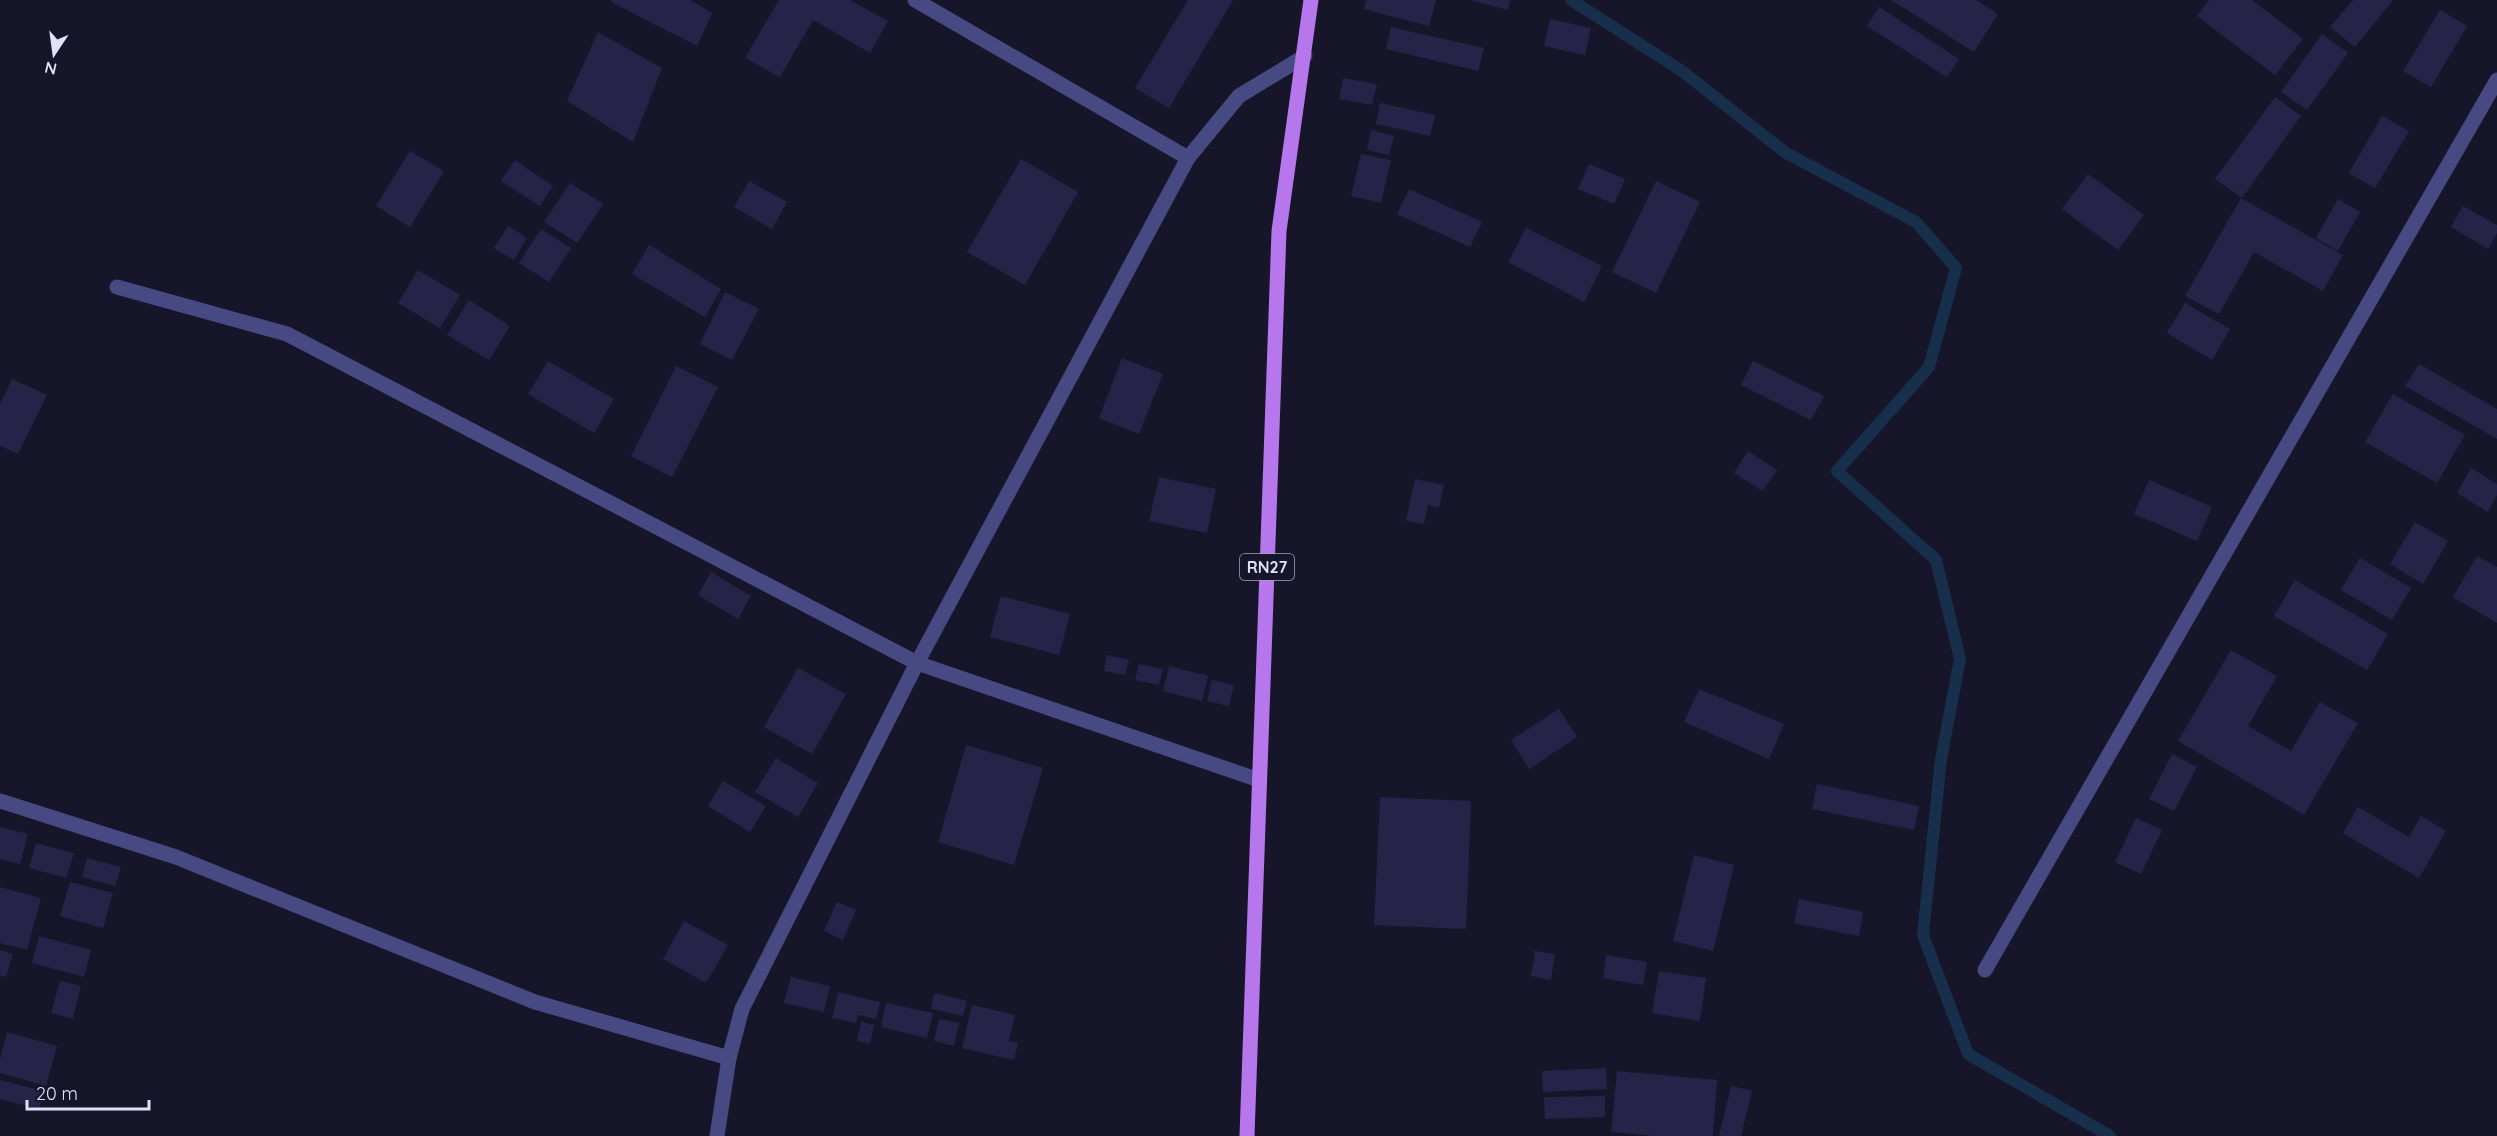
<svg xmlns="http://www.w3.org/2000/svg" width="2497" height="1136" viewBox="0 0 2497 1136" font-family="Quicksand,sans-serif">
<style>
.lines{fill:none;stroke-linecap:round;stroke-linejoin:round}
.stream{stroke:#172f4b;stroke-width:12}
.building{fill:#272348}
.minor{stroke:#464982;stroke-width:15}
.major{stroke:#b677ec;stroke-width:15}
.labels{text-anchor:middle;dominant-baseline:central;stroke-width:5;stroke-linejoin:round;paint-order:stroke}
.shield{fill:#171529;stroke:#a5a4bc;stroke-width:1.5}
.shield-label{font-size:16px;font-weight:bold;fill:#e2e1fb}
</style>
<rect width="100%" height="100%" fill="#171529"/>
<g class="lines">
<polyline class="stream" points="1571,0 1682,71 1786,153 1916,222 1956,268 1929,367 1837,471 1936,560 1960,659 1941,759 1923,935 1968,1054 2110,1136"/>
</g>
<g class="building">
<polygon points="611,0 690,0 712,13 697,46 611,2"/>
<polygon points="779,0 850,0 888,21 870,53 813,20 780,77 745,58"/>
<polygon points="1188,0 1233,0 1169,108 1135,88"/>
<polygon points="1366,0 1436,0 1429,26 1364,9"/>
<polygon points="1471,0 1510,0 1508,10"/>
<polygon points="1891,0 1976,0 1998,14 1974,52"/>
<polygon points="2209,0 2252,0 2303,39 2275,75 2197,16"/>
<polygon points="2353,0 2393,0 2355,47 2330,27"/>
<polygon points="1879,7 1959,59 1947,77 1867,26"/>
<polygon points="2440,10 2467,26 2431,87 2403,71"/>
<polygon points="1550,19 1591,28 1585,55 1544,46"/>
<polygon points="1391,27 1484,48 1478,71 1386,49"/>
<polygon points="598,32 662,68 633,142 567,101"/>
<polygon points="2322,34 2348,53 2307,110 2281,92"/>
<polygon points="1343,78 1377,84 1372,105 1339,99"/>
<polygon points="2275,97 2301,116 2242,198 2215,179"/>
<polygon points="1380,103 1435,115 1430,136 1376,124"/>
<polygon points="2382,116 2409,131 2375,188 2349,173"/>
<polygon points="1371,130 1394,136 1389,155 1367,150"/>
<polygon points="410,151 444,171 410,227 376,206"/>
<polygon points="1361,154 1391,160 1381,203 1351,196"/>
<polygon points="1021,159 1078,192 1025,285 967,252"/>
<polygon points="515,160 553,186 540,206 501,181"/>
<polygon points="1589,164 1625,179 1614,204 1578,189"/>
<polygon points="2088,174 2144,215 2118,250 2062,209"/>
<polygon points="749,181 787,202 772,229 734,207"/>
<polygon points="1656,181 1700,202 1656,293 1612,272"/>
<polygon points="570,183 603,204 577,243 544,222"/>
<polygon points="1409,189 1482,222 1470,247 1397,214"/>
<polygon points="2241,198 2343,255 2323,291 2254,252 2219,314 2185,296"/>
<polygon points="2338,199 2360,212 2338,251 2316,238"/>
<polygon points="2463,206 2497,225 2497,233 2488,249 2451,227"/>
<polygon points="508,226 527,238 514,260 494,248"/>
<polygon points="1526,228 1602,266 1584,302 1508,262"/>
<polygon points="541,229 571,248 549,282 519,263"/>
<polygon points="649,245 721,289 705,317 632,274"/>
<polygon points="418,270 460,295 440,328 398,303"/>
<polygon points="725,292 759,309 732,360 700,344"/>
<polygon points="469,300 510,326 489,360 447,335"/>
<polygon points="2185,303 2230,329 2212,360 2167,333"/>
<polygon points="1122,358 1163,374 1139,434 1099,418"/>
<polygon points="548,361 614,399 594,433 528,394"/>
<polygon points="1753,361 1824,396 1811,420 1741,385"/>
<polygon points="2419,364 2497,409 2497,439 2405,386"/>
<polygon points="676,366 718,387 672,477 631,456"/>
<polygon points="12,379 47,395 18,454 0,446 0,404"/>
<polygon points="2393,394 2465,435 2437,483 2365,442"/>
<polygon points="1748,451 1777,470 1763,491 1734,473"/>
<polygon points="2471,468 2497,484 2497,495 2488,512 2457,493"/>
<polygon points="1159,477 1216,489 1207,533 1149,521"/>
<polygon points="1415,479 1444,485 1439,508 1428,505 1424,524 1406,521"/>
<polygon points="2149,480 2212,507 2197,541 2134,514"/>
<polygon points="2415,522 2448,541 2423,584 2390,564"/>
<polygon points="2477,556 2497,567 2497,623 2453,597"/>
<polygon points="2360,558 2411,588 2392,620 2341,590"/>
<polygon points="711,572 751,596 738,619 698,595"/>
<polygon points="2295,580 2388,634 2367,670 2274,616"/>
<polygon points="1001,596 1070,614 1059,655 990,637"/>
<polygon points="2231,650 2277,676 2248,726 2291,751 2320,702 2358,723 2304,815 2178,741"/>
<polygon points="1107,655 1129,660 1125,675 1104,671"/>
<polygon points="1139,664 1163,669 1159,685 1135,680"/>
<polygon points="1169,666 1208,676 1202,701 1163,691"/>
<polygon points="798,668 846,694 812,754 764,727"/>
<polygon points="1212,680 1234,685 1229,706 1207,701"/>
<polygon points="1699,689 1784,724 1769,759 1684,722"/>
<polygon points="1559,709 1577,737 1529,769 1511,740"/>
<polygon points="966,745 1043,768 1014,865 938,842"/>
<polygon points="2172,754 2197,767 2174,811 2149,799"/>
<polygon points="776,758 818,783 798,817 755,792"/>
<polygon points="723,781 766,806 750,832 708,806"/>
<polygon points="1817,784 1919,806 1914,830 1812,809"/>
<polygon points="1380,797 1471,801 1466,929 1374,925"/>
<polygon points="2358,807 2409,837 2421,816 2446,831 2419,878 2343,833"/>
<polygon points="2136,818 2162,830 2141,874 2115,862"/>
<polygon points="0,827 28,834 20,864 0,859"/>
<polygon points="36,843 74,853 66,878 29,868"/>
<polygon points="1694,855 1734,865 1713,951 1673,941"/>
<polygon points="87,858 121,867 115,886 82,877"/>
<polygon points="70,882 113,893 103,928 60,916"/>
<polygon points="0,887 41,898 27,950 0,943"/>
<polygon points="1799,899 1863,912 1859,936 1794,923"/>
<polygon points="837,902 856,910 843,940 824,931"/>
<polygon points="684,921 728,945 706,983 663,959"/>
<polygon points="39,936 91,950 84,977 32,963"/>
<polygon points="0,950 13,954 6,977 0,975"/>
<polygon points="1535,951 1555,954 1551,980 1531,976"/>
<polygon points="1606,955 1647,962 1643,985 1603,978"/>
<polygon points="1659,971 1706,978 1700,1021 1652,1013"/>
<polygon points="791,977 830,986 824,1012 784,1003"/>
<polygon points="60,981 81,986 73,1019 51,1013"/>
<polygon points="838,992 880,1002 876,1019 858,1015 856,1023 832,1018"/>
<polygon points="934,993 967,1001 963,1016 931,1009"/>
<polygon points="886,1003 933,1013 927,1038 881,1027"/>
<polygon points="972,1005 1015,1015 1009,1041 1018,1043 1014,1060 962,1048"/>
<polygon points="939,1019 959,1023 954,1046 934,1041"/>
<polygon points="861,1022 874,1025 870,1044 857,1041"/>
<polygon points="7,1032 57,1046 46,1086 0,1073 0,1059"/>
<polygon points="1606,1068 1607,1089 1543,1092 1542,1071"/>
<polygon points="1617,1071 1717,1080 1713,1136 1655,1136 1611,1132"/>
<polygon points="0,1080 44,1091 39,1109 0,1099"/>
<polygon points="1731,1086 1752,1091 1741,1136 1719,1136"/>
<polygon points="1605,1096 1605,1117 1545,1119 1544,1097"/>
</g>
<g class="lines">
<g class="minor">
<polyline points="915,0 1188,158"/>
<polyline points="117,287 287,334 917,663 1259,780"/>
<polyline points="0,801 176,857 535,1002 729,1058"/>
<polyline points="1985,970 2497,80"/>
<polyline points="717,1136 729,1058 742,1009 917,663 1188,158 1239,96 1305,56"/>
</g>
<polyline class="major" points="1247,1136 1279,231 1311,0"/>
</g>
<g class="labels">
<rect class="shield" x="1240" y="554" width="54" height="26" rx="4.5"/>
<g class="shield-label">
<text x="1267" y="567">RN27</text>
</g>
</g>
<g transform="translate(54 54) rotate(193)" stroke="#171529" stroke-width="4.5" paint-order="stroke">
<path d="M0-4.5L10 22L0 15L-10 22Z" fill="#e2e1fb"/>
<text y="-9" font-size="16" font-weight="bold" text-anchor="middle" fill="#e2e1fb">N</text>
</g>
<path d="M27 1100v9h122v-9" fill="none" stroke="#e2e1fb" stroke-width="3"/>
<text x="36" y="1100" font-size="18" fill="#e2e1fb" stroke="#171529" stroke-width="4.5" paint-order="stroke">20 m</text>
</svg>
